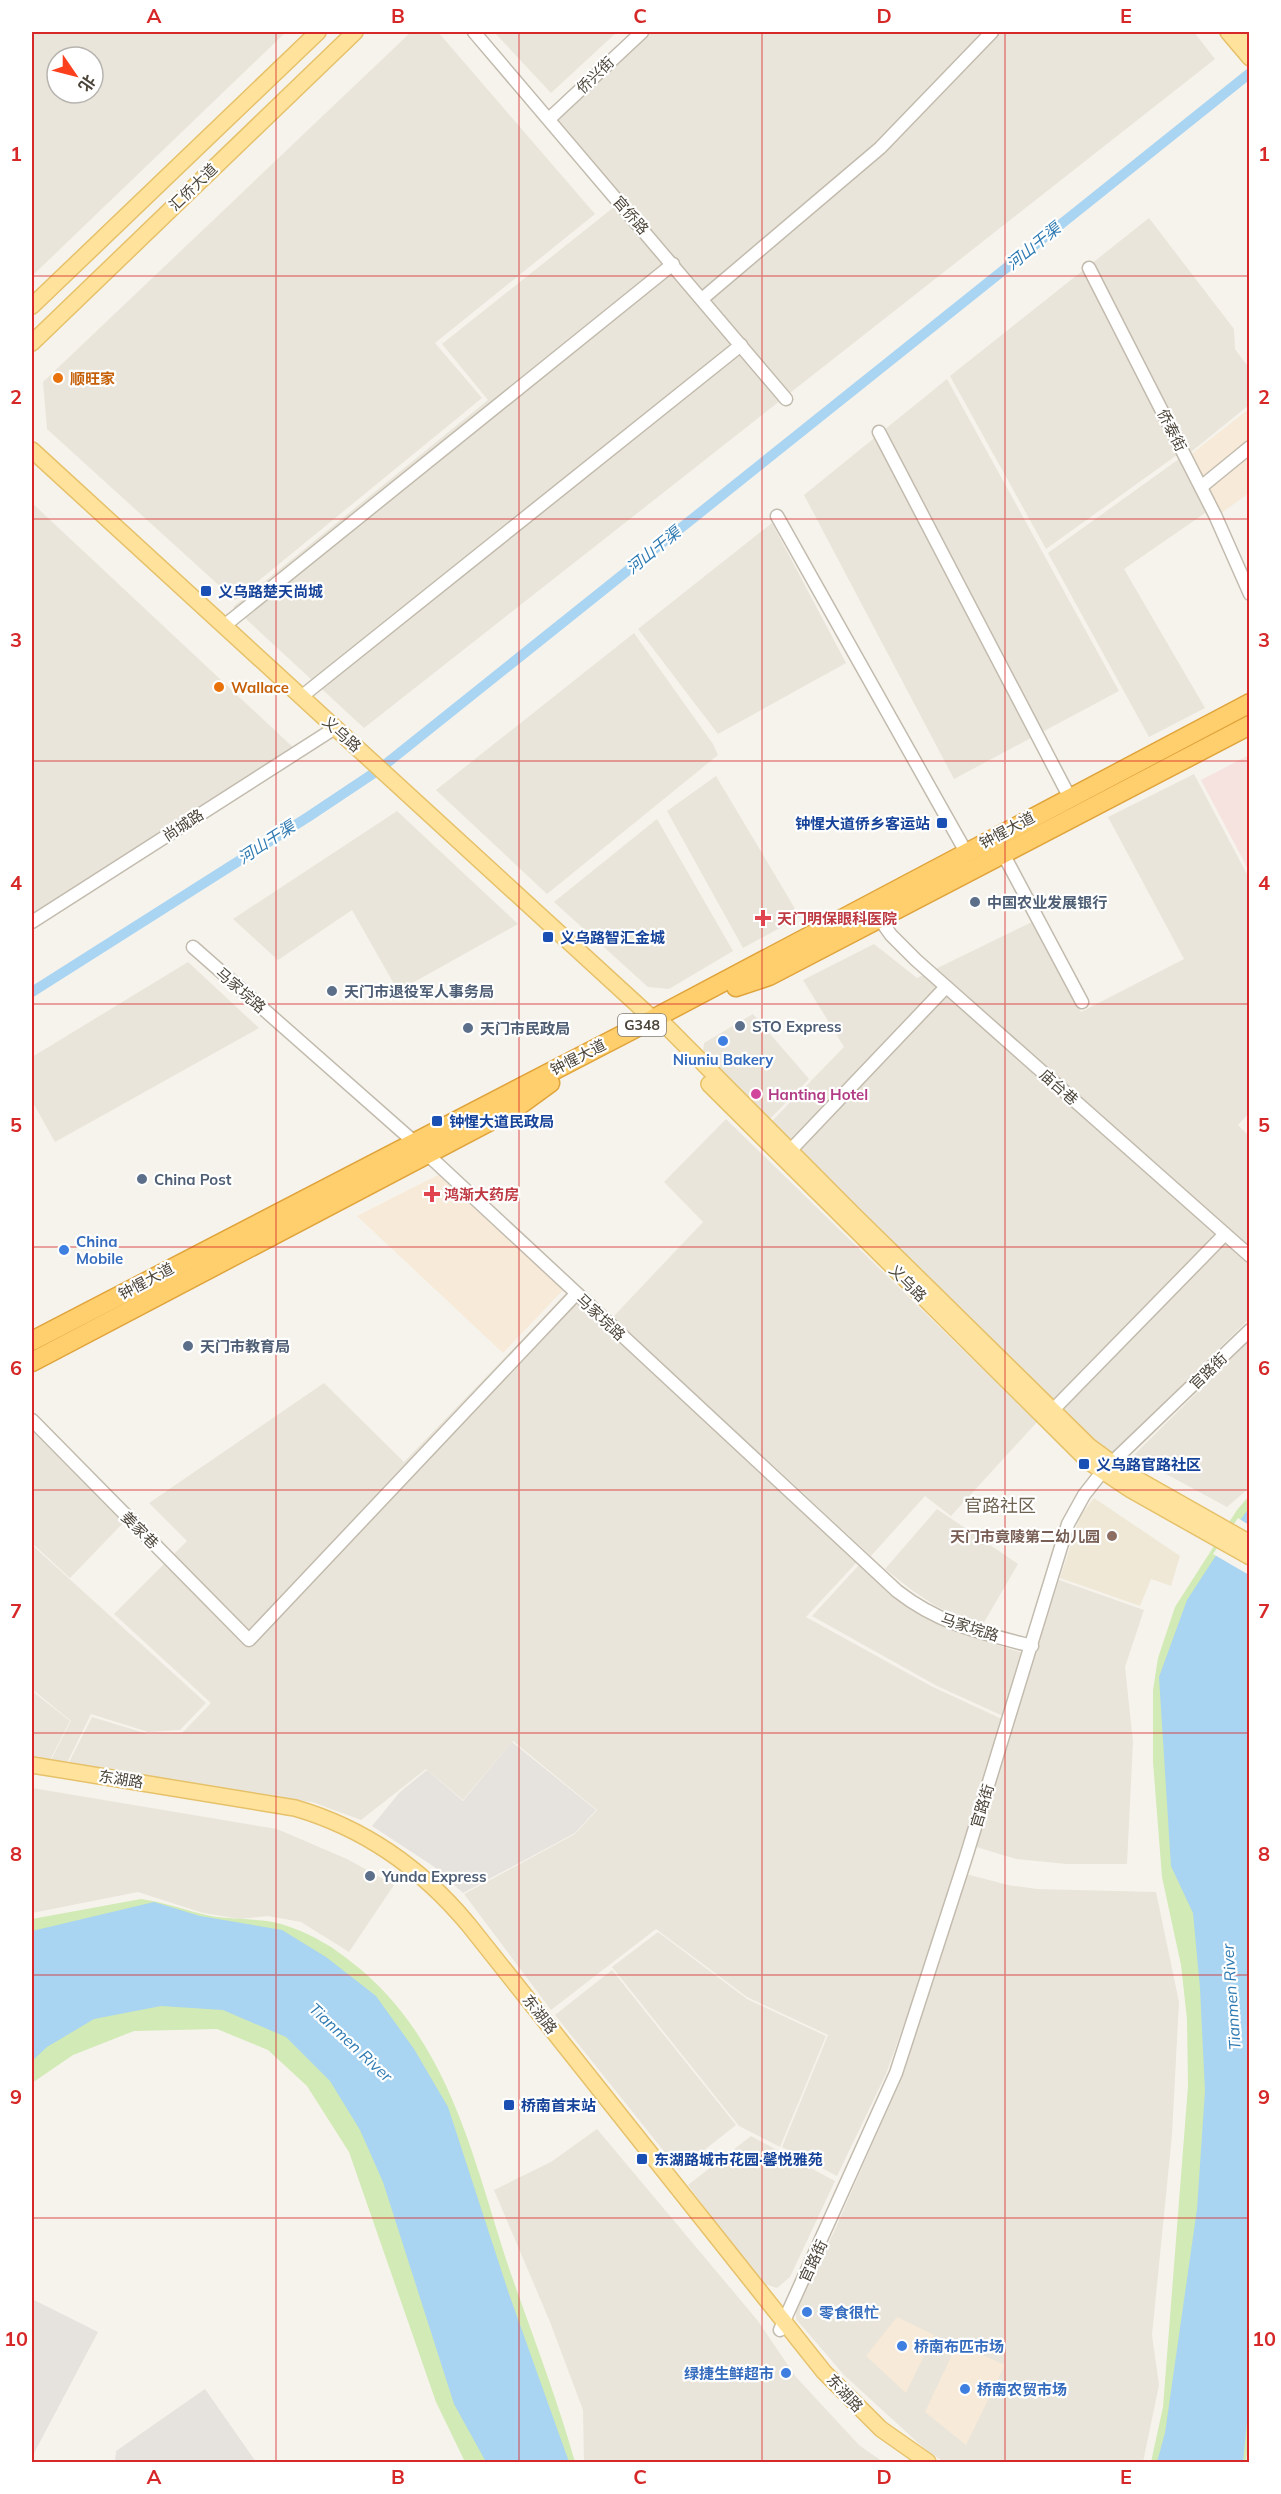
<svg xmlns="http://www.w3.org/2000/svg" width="1281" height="2494" viewBox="0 0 1281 2494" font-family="Mulish,'Noto Sans SC',sans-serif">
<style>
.residential{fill:#eae5da;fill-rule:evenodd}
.commercial{fill:#f7ead8}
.industrial{fill:#e6e2dd}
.education{fill:#efe8d6}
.medical{fill:#f6e3e0}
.green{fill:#d2eab5}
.water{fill:#a9d4f2}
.pier{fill:#f6f3ec}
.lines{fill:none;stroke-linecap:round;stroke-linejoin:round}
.canal{stroke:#a9d4f2;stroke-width:10}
.minor-casing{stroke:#c2bbae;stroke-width:15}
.major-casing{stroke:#e6c16a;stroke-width:18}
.highway-casing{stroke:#e0a43c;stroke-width:21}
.minor{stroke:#fff;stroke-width:12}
.major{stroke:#ffe39c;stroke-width:15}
.highway{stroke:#ffcf6e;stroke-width:18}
.grid{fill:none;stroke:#d62828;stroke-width:1.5;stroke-opacity:0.55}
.food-dot{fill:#e8710a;stroke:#fff;stroke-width:2}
.transit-dot{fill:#1a4fb4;stroke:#fff;stroke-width:2}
.service-dot{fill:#5c6f8a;stroke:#fff;stroke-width:2}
.health-dot{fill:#e0444e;stroke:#fff;stroke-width:2}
.shop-dot{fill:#3f7fe0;stroke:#fff;stroke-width:2}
.hotel-dot{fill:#d1479c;stroke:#fff;stroke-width:2}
.education-dot{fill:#8d6e63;stroke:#fff;stroke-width:2}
.labels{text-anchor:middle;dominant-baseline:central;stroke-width:4.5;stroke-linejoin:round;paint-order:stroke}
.shield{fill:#fff;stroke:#817c74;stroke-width:1.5}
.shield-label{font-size:14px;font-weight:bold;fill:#4b4439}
.street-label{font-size:15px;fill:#4b4439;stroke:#fff}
.food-label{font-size:15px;font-weight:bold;fill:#c56008;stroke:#fff;text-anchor:start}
.transit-label{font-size:15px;font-weight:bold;fill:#164399;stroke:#fff;text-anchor:start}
.service-label{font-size:15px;font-weight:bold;fill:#4e5e75;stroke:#fff;text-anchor:start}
.health-label{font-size:15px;font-weight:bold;fill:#be3a42;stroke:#fff;text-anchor:start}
.shop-label{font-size:15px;font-weight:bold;fill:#366cbe;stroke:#fff;text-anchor:start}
.hotel-label{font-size:15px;font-weight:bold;fill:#b23c85;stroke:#fff;text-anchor:start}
.education-label{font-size:15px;font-weight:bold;fill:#785e54;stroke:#fff;text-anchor:end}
.water-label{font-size:16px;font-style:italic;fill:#2e7ab2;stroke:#fff}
.quarter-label{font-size:18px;fill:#6e6250;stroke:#fff}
.neatline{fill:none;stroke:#d62828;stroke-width:2}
.grid-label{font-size:20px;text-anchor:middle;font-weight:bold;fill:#d62828}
</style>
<rect width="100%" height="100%" fill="#f6f3ec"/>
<g class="residential">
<path d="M32,32H286L32,276ZM57,57H93V93H57Z"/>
<polygon points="411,32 438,32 595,214 435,343 482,398 235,600 47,429 43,382"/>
<polygon points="494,32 617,32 551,93"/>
<polygon points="650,32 1194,32 1215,59 364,728 233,607 488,400 442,344 624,199 557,120"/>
<polygon points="1149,218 1234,329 1235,349 1249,368 1249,405 1191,452 1177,455 1046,549 950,376"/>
<polygon points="947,379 1119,691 954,779 804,495"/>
<polygon points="1179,459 1208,511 1124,569 1205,708 1149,737 1048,553"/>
<polygon points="32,503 298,752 32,923"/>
<polygon points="772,523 846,663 718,734 638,629"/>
<polygon points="634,633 713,744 718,755 547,894 436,790"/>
<polygon points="1194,774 1249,878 1250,1112 1238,1125 1249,1136 1249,1319 1108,1458 769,1124 844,1047 803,980 874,944 917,978 1034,921 1081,1012 1184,959 1108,817"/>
<polygon points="716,776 800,917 743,948 667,811"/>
<polygon points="397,811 518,924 398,991 352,910 278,960 233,919"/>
<polygon points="657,819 733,951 669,989 648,987 554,902"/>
<polygon points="188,962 259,1028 55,1142 32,1101 32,1057"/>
<polygon points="753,1014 809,1079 769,1120 703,1054 704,1043"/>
<polygon points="726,1119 1037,1422 951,1516 925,1496 871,1556 613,1317 703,1222 664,1182"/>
<polygon points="567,1293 857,1562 806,1617 931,1686 1002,1719 911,2005 886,2074 837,2176 782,2147 828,2035 747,1997 656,1929 551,2010 464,1894 575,1834 597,1810 513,1741 463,1800 426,1769 361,1820 312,1802 68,1764 92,1717 148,1734 182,1733 211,1703 114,1614 187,1541 149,1503 324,1383 404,1462"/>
<polygon points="1249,1341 1249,1488 1227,1507 1133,1456"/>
<polygon points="32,1431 123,1523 70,1578 32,1543"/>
<polygon points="937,1509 1018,1564 983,1624 961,1618 936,1606 913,1591 885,1569"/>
<polygon points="32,1545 206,1703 180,1730 148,1732 91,1714 66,1765 50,1762 71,1721 32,1689"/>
<polygon points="859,1565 894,1595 924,1616 958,1633 1023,1653 1003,1716 937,1686 812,1616"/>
<polygon points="1059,1580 1144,1610 1125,1667 1133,1742 1127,1864 1067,1864 1016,1859 973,1846"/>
<polygon points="32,1691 70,1721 49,1762 32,1760"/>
<polygon points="32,1788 277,1829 347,1859 394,1885 349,1952 301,1922 268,1916 240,1919 203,1913 138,1892 32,1913"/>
<polygon points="966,1874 1008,1885 1037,1889 1156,1892 1179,2002 1172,2135 1152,2335 1159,2385 1143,2462 944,2462 927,2451 844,2375 796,2319 796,2308 833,2234 905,2069"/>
<polygon points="658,1932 747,1999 826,2036 780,2147 739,2126 612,1967"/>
<polygon points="612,1970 736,2125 679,2170 555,2015"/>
<polygon points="597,2129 758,2321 796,2377 859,2445 883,2462 584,2462 583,2410 550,2322 494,2190 551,2162"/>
<polygon points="751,2136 835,2181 790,2277 777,2288 761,2283 688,2185"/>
</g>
<g class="commercial">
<polygon points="1249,409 1249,493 1220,514 1189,456"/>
<polygon points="438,1175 563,1290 503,1353 357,1216"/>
<polygon points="897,2317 934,2335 906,2393 866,2356"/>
<polygon points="957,2344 1005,2365 966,2445 925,2412"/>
</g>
<g class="industrial">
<polygon points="512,1742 596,1810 575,1833 463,1893 433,1866 372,1826 400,1792 427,1770 463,1801"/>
<polygon points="32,2299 98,2332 32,2457"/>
<polygon points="205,2389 256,2462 115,2462 116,2451"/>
</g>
<polygon class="education" points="1094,1498 1180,1556 1171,1586 1151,1579 1140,1606 1060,1578 1080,1516"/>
<polygon class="medical" points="1249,755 1249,871 1201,780"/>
<g class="green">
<polygon points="1249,1496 1249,2432 1246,2462 1151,2462 1163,2407 1188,2086 1187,2019 1181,1965 1162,1877 1153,1762 1153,1690 1158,1658 1175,1607 1237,1510"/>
<path d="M141,1899C165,1902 187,1911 211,1916C227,1919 241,1918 256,1920C280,1921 304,1931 324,1943C334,1948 342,1955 350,1961C451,2038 473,2161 511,2274C533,2337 557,2398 575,2462H465L436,2402L349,2152L307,2086L268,2050L217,2029L134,2031L73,2055L32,2083V1919Z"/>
</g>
<g class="water">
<polygon points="1249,1508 1249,2401 1243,2462 1157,2462 1165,2433 1197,2209 1205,2091 1200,1988 1193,1913 1171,1866 1159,1677 1187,1600 1230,1534"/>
<polygon points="154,1902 200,1916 282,1930 326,1957 376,1996 414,2049 448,2107 509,2294 569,2462 486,2462 454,2404 383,2182 360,2130 330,2081 286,2037 223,2010 161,2006 94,2019 47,2047 32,2061 32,1931"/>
</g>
<polygon class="pier" points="1238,1518 1249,1525 1249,1575 1213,1554"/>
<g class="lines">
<polyline class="canal" points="32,992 308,817 377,771 1250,73"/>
<defs>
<g id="minor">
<polyline points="474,32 786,399"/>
<polyline points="549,119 642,32"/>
<polyline points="1089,268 1215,515 1250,594"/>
<polyline points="702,299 880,148 992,32"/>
<polyline points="879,432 1070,798"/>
<polyline points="1201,487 1250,447"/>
<polyline points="777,516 966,852"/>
<polyline points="224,626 673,264"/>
<polyline points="301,697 741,345"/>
<polyline points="1000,848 1082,1002"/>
<polyline points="876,914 891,935 916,960 1250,1256"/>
<polyline points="32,922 335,728"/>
<path d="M193,947L413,1141L897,1591C939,1624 981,1633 1032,1646"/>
<polyline points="786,1155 946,987"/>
<polyline points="1047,1416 1225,1234"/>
<polyline points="32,1420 249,1640 576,1294"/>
<polyline points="780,2330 896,2073 966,1857 1068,1524 1084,1495 1102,1472 1250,1330"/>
</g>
<g id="major">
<polyline points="1228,32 1250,58"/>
<polyline points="1245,32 1250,37"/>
<polyline points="32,306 318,32"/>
<polyline points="32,343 355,32"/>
<polyline points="32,450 653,1019 665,1025 854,1215 1089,1446 1123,1471 1250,1543"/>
<polyline points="709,1084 1089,1462 1131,1490 1250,1557"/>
<path d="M32,1765L295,1808C364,1828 422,1869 468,1924L824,2372L881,2429L928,2462"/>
</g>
<g id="highway">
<polyline points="736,987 769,976 1250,725"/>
<polyline points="32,1341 653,1019 1250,703"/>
<polyline points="32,1362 517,1107 550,1083"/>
</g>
</defs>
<use href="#minor" class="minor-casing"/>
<use href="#major" class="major-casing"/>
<use href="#highway" class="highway-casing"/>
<use href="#minor" class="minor"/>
<use href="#major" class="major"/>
<use href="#highway" class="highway"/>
</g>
<path class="grid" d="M276,32V2462M519,32V2462M762,32V2462M1005,32V2462M32,276H1250M32,519H1250M32,761H1250M32,1004H1250M32,1247H1250M32,1490H1250M32,1733H1250M32,1975H1250M32,2218H1250"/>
<g class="food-dot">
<circle cx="58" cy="378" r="6"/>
<circle cx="219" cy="687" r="6"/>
</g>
<g class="transit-dot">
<rect x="200" y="585" width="12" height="12" rx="3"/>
<rect x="936" y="817" width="12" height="12" rx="3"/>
<rect x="542" y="931" width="12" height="12" rx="3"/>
<rect x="431" y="1115" width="12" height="12" rx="3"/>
<rect x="1078" y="1458" width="12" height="12" rx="3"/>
<rect x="503" y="2099" width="12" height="12" rx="3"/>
<rect x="636" y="2153" width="12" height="12" rx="3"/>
</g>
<g class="service-dot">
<circle cx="975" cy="902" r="6"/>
<circle cx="332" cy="991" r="6"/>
<circle cx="740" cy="1026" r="6"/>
<circle cx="468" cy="1028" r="6"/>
<circle cx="142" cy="1179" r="6"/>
<circle cx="188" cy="1346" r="6"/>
<circle cx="370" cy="1876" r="6"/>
</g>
<g class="health-dot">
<path d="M760 909h6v6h6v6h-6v6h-6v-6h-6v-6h6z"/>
<path d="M429 1185h6v6h6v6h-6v6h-6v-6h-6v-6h6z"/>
</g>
<g class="shop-dot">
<circle cx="723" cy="1041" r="6"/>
<circle cx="64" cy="1250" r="6"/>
<circle cx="807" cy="2312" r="6"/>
<circle cx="902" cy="2346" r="6"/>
<circle cx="786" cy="2373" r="6"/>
<circle cx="965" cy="2389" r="6"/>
</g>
<circle class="hotel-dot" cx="756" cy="1094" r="6"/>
<circle class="education-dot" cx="1112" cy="1536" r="6"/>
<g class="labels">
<rect class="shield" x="618" y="1014" width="48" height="22" rx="4.5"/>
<g class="shield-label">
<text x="642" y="1025">G348</text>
</g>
<g class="street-label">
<text transform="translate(595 75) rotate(-44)">侨兴街</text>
<text transform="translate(193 187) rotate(-44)">汇侨大道</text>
<text transform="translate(631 215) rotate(49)">官侨路</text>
<text transform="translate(1172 430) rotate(63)">侨泰街</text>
<text transform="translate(342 734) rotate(42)">义乌路</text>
<text transform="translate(183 825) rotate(-33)">尚城路</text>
<text transform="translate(1007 830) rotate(-28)">钟惺大道</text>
<text transform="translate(241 990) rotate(41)">马家垸路</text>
<text transform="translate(578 1057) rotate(-27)">钟惺大道</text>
<text transform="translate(1059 1087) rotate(42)">庙台巷</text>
<text transform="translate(146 1281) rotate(-28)">钟惺大道</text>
<text transform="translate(908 1283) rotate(45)">义乌路</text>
<text transform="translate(601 1317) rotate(43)">马家垸路</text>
<text transform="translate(1208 1371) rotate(-44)">官路街</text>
<text transform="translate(140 1530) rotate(45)">姜家巷</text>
<text transform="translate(970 1627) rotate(18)">马家垸路</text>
<text transform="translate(121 1779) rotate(9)">东湖路</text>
<text transform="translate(982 1806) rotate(-73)">官路街</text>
<text transform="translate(540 2014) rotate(52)">东湖路</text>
<text transform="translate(813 2261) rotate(-65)">官路街</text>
<text transform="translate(845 2393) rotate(47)">东湖路</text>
</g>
<g class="food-label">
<text x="70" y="378">顺旺家</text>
<text x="231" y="687">Wallace</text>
</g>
<g class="transit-label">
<text x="218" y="591">义乌路楚天尚城</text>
<text x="930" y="823" text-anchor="end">钟惺大道侨乡客运站</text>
<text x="560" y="937">义乌路智汇金城</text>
<text x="449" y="1121">钟惺大道民政局</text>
<text x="1096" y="1464">义乌路官路社区</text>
<text x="521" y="2105">桥南首末站</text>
<text x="654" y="2159">东湖路城市花园·馨悦雅苑</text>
</g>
<g class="service-label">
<text x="987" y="902">中国农业发展银行</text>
<text x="344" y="991">天门市退役军人事务局</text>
<text x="752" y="1026">STO Express</text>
<text x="480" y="1028">天门市民政局</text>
<text x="154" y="1179">China Post</text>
<text x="200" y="1346">天门市教育局</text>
<text x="382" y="1876">Yunda Express</text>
</g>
<g class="health-label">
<text x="777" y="918">天门明保眼科医院</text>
<text x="444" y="1194">鸿渐大药房</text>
</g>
<g class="shop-label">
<text x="723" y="1059" text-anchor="middle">Niuniu Bakery</text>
<text x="76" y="1241">China<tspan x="76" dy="17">Mobile</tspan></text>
<text x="819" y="2312">零食很忙</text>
<text x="914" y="2346">桥南布匹市场</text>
<text x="774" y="2373" text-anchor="end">绿捷生鲜超市</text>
<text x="977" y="2389">桥南农贸市场</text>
</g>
<g class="hotel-label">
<text x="768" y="1094">Hanting Hotel</text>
</g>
<g class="education-label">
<text x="1100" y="1536">天门市竟陵第二幼儿园</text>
</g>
<g class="water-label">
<text transform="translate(1033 246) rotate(-39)">河山干渠</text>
<text transform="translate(653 550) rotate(-39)">河山干渠</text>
<text transform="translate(266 842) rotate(-33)">河山干渠</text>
<text transform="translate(1231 1997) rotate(-94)">Tianmen River</text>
<text transform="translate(351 2042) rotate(43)">Tianmen River</text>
</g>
<g class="quarter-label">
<text x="1000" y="1505">官路社区</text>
</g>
</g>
<rect width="1281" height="2494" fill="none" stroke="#ffffff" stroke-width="66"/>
<g transform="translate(75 75) rotate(125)"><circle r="28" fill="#ffffff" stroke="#b7b4b0" stroke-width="1.5"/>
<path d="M0-4.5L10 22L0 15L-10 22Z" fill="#fc3f1d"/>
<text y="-9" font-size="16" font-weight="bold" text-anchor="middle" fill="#4b4439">北</text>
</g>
<rect x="33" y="33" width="1215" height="2428" class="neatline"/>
<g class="grid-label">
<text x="154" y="23">A</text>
<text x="398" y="23">B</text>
<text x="640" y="23">C</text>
<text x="884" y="23">D</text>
<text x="1126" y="23">E</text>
<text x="16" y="161">1</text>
<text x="1264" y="161">1</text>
<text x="16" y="404">2</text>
<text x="1264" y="404">2</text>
<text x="16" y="647">3</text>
<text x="1264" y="647">3</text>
<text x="16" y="890">4</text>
<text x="1264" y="890">4</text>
<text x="16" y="1132">5</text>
<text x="1264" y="1132">5</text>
<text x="16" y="1375">6</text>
<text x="1264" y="1375">6</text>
<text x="16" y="1618">7</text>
<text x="1264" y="1618">7</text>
<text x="16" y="1861">8</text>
<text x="1264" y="1861">8</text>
<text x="16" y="2104">9</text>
<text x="1264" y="2104">9</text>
<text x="16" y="2346">10</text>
<text x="1264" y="2346">10</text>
<text x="154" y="2484">A</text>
<text x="398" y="2484">B</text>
<text x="640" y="2484">C</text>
<text x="884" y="2484">D</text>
<text x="1126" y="2484">E</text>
</g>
</svg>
